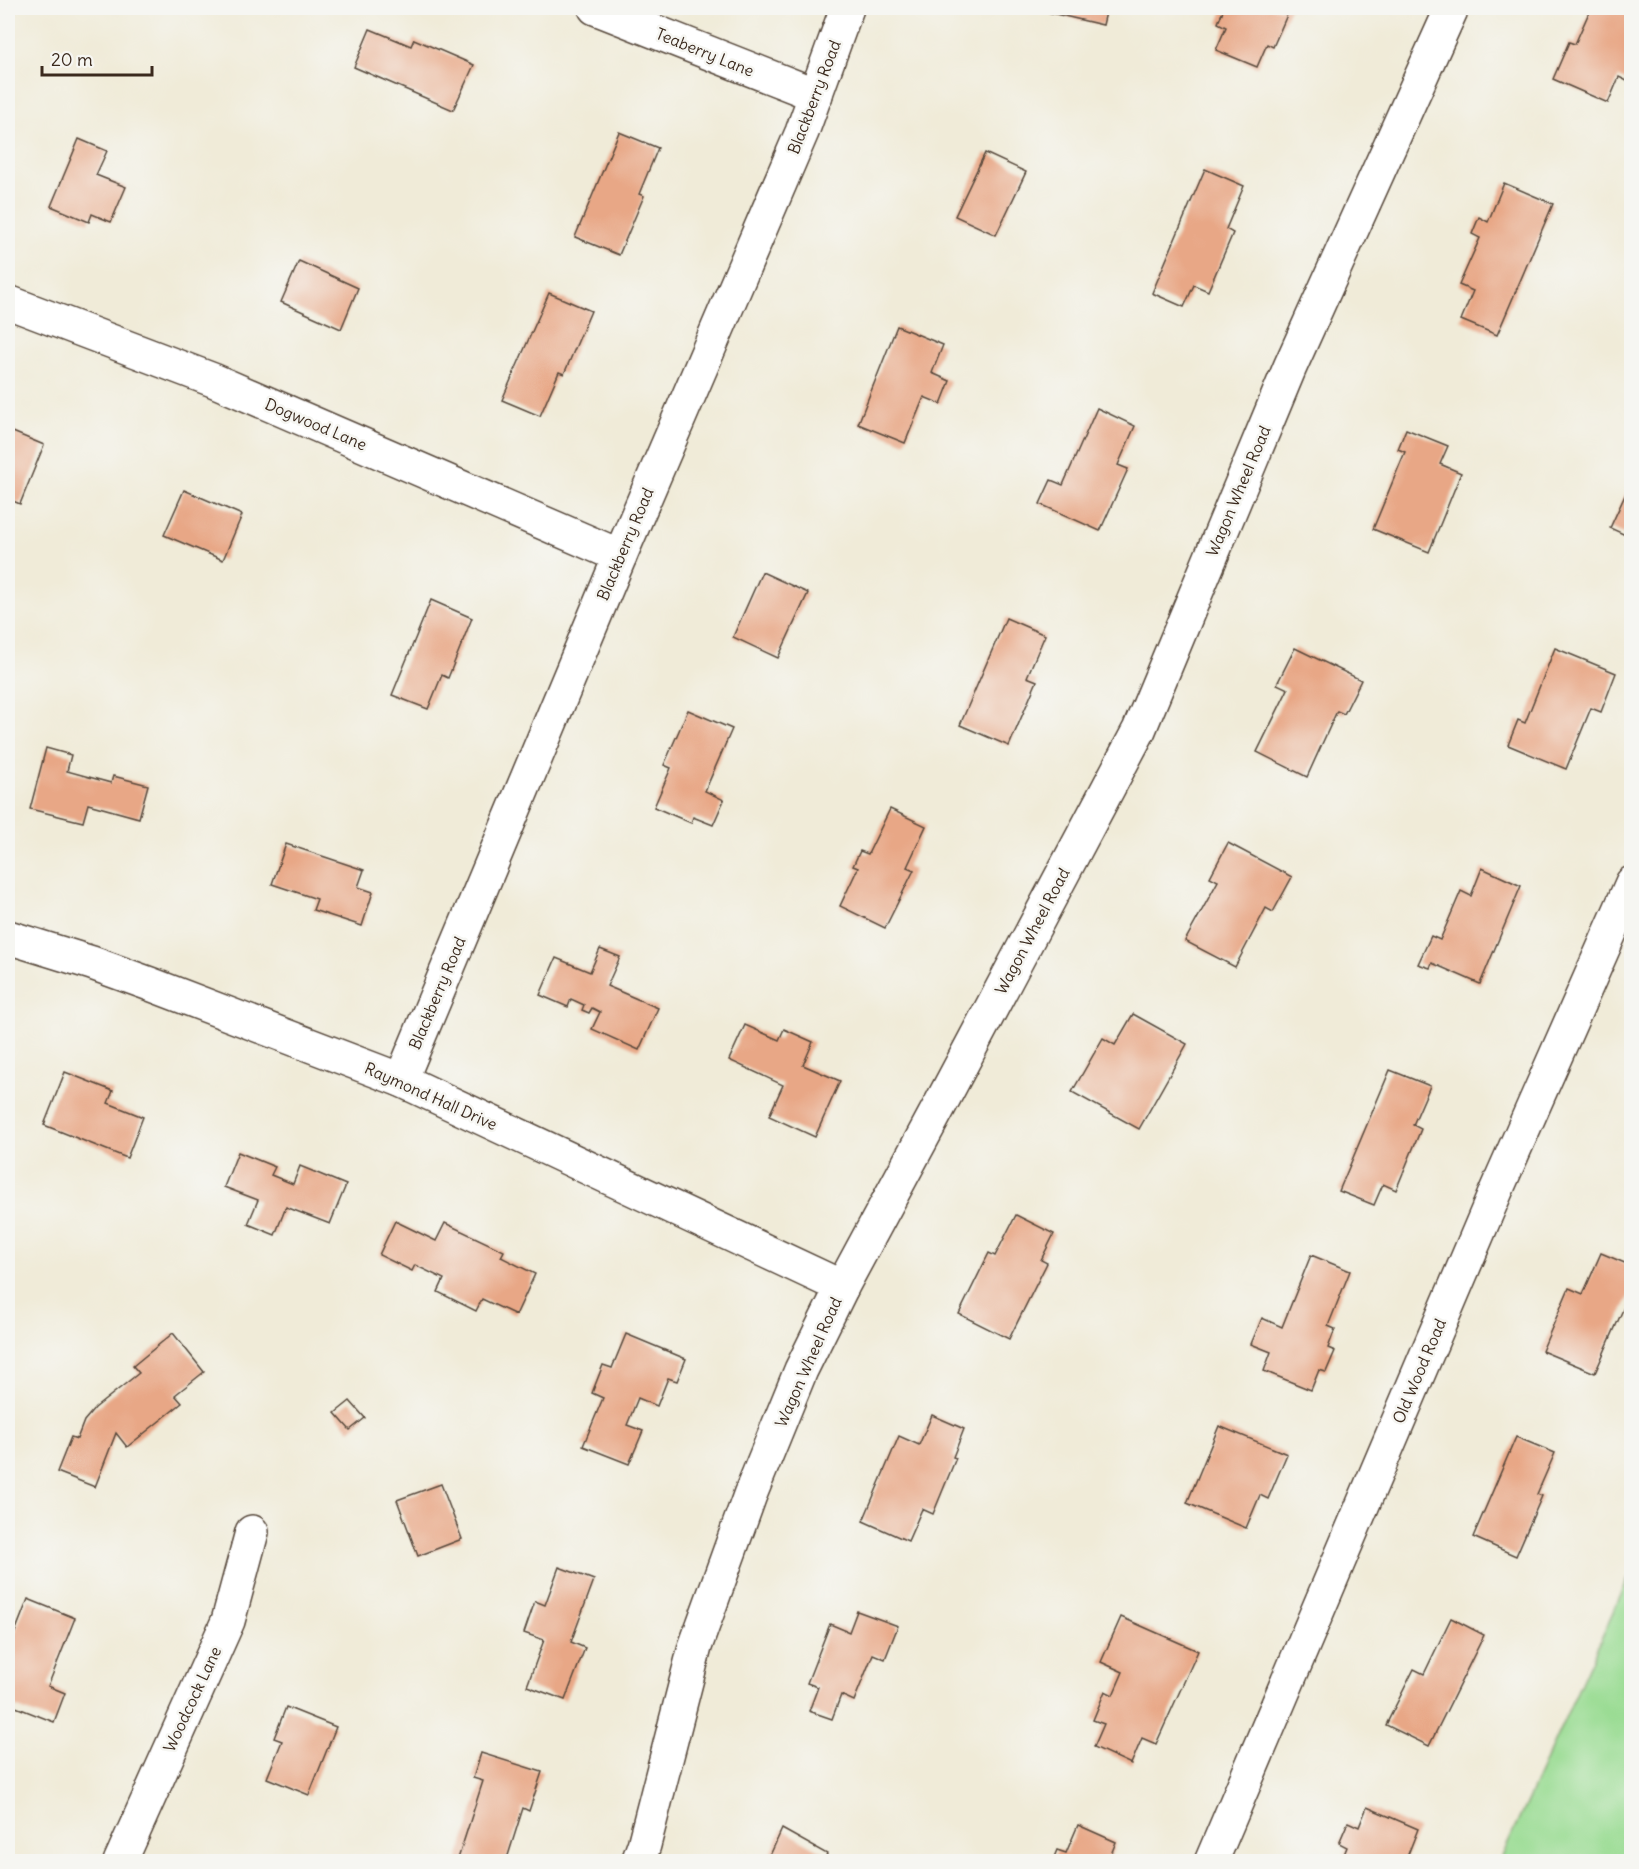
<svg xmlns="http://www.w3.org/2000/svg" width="1639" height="1869" viewBox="0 0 1639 1869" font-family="Delius,sans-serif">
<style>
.green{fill:#9adc93;stroke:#6a8358;stroke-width:1.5}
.building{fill:#e8a786}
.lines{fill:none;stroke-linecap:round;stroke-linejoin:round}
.minor-casing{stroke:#56473a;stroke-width:36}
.path{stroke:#56473a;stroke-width:4;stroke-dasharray:4.5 4.5;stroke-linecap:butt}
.minor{stroke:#fff;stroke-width:33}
.labels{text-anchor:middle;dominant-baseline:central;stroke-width:5;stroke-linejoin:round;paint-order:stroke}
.street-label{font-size:16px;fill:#3b2a1e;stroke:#f6f6f2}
</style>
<rect width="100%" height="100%" fill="#f6f6f2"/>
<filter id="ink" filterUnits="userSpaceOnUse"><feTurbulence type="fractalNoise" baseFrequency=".0167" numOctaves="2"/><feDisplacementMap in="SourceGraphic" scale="12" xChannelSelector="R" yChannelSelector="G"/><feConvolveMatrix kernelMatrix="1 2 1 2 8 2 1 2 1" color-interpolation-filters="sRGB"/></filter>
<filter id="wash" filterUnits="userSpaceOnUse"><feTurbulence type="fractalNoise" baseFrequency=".008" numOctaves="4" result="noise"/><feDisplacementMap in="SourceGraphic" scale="24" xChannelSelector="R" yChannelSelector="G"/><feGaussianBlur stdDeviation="1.35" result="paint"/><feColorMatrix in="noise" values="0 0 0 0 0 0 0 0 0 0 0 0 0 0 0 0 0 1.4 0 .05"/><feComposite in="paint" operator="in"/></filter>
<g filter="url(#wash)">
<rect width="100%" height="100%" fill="#f0ebd8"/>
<polygon class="green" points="1631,1573 1631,1861 1500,1861"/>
<g id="blocks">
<g class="building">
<polygon points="1038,8 1107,8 1103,25 1038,10"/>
<polygon points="1224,8 1290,8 1273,47 1267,44 1257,67 1216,50 1226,27 1218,23"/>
<polygon points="1591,8 1632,8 1632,76 1629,82 1619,77 1608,103 1553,79 1569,42 1575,44"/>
<polygon points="370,29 411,46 414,39 474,65 453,110 354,67"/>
<polygon points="619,132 658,148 639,194 644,196 619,255 575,237"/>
<polygon points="79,139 107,151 96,175 126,187 111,222 92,214 89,222 51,206"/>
<polygon points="985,153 1026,172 996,235 955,216"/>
<polygon points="1205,169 1244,186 1226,229 1233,233 1208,291 1194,285 1184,307 1152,293"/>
<polygon points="1504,183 1553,204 1497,335 1461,320 1473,291 1459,285 1480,238 1472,234 1479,217 1488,222"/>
<polygon points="299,261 358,288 341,329 281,302"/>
<polygon points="549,293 591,311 564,374 559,372 540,416 502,400"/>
<polygon points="897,326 943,345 932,373 950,381 941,404 924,397 905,443 858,424"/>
<polygon points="1097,408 1135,426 1118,465 1128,469 1100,531 1040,504 1051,480 1063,485"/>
<polygon points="1406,429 1448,446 1440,464 1461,473 1429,552 1373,529 1405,452 1398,449"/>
<polygon points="8,430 44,445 20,504 8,499"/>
<polygon points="1632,480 1632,538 1610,528"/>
<polygon points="184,490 242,515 223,560 164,535"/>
<polygon points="762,572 808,593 778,658 733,637"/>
<polygon points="431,600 472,618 448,678 442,675 428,709 392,695"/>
<polygon points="1006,618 1045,635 1027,677 1037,681 1009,746 960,725"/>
<polygon points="1295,648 1361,680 1344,714 1337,711 1307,777 1257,752 1288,689 1277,684"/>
<polygon points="1555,648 1616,673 1601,712 1591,708 1566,769 1508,745 1518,720 1525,723"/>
<polygon points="688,710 732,729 705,791 724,800 713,825 693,817 691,823 654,807 671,768 664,765"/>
<polygon points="46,748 71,755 67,771 111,783 113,776 148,785 139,818 88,804 83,822 30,809"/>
<polygon points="890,809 926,826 907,867 914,870 885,928 840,906 858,868 853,866 860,851 868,854"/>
<polygon points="1228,843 1292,877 1273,912 1266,908 1235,967 1185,941 1218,881 1210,877"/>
<polygon points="286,844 364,870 358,887 373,892 362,926 313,910 317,899 272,884"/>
<polygon points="1482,868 1521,886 1480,984 1432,963 1430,968 1418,964 1431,936 1440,940 1461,891 1471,896"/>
<polygon points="600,949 620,957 607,986 658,1008 639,1050 592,1029 600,1012 592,1008 589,1013 582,1010 584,1005 571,999 568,1007 540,995 556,958 590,972"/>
<polygon points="1133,1014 1187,1044 1139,1129 1072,1092 1103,1038 1115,1045"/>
<polygon points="745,1025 779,1040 784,1029 813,1042 803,1065 840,1081 815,1137 769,1116 783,1085 729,1060"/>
<polygon points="1390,1070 1430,1086 1413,1125 1421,1129 1396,1190 1383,1184 1374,1205 1339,1191"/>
<polygon points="65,1072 113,1091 108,1103 143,1117 127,1158 44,1125"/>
<polygon points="238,1152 275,1167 271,1175 293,1184 300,1166 346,1185 330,1224 286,1207 275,1235 248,1224 258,1200 224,1187"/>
<polygon points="1016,1215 1054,1234 1041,1260 1047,1263 1009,1339 959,1314 989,1253 995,1256"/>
<polygon points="395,1221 436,1241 445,1223 504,1251 501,1257 535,1274 516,1315 482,1299 476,1311 438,1292 444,1279 415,1265 412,1271 379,1255"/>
<polygon points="1601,1253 1632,1266 1632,1289 1595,1373 1542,1351 1569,1288 1583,1294"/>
<polygon points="1311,1255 1350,1271 1328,1326 1335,1329 1328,1348 1335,1351 1326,1372 1319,1370 1311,1390 1264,1371 1271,1352 1251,1344 1262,1318 1282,1327"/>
<polygon points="173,1333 204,1372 175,1395 182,1403 127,1447 116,1433 95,1487 57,1472 71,1437 77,1439 84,1421 95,1408 139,1373 133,1366"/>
<polygon points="626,1334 686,1359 677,1381 668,1378 657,1406 638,1398 627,1425 643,1431 629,1464 583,1446 603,1398 592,1393 603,1365 612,1368"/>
<polygon points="350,1401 365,1418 350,1430 335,1413"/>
<polygon points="932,1415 964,1429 953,1457 956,1458 933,1514 922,1509 908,1541 863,1521 899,1436 919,1445"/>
<polygon points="1219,1426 1287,1454 1268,1499 1260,1495 1246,1528 1187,1503"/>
<polygon points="1516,1437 1555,1453 1537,1494 1542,1496 1516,1556 1473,1537"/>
<polygon points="441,1484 462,1539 418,1556 397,1500"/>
<polygon points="559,1567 594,1580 571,1642 585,1648 565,1700 527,1686 544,1640 524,1633 535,1601 545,1605"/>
<polygon points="28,1599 75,1618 48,1686 65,1693 54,1722 8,1704 8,1650"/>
<polygon points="857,1611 898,1626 885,1659 873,1654 854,1701 841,1695 832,1719 809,1711 818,1687 807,1683 830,1624 849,1632"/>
<polygon points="1121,1617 1198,1651 1156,1744 1142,1738 1131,1764 1094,1747 1104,1724 1093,1720 1105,1691 1113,1695 1123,1672 1101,1662"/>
<polygon points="1451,1618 1484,1635 1429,1746 1386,1725 1414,1669 1424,1674"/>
<polygon points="286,1707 336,1727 309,1795 267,1778 282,1741 274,1738"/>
<polygon points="481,1753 542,1772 529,1811 523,1808 506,1862 457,1862 483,1781 473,1778"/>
<polygon points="1367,1807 1418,1829 1405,1862 1341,1862 1347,1847 1339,1843 1348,1822 1359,1827"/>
<polygon points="1078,1825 1116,1842 1108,1862 1052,1862 1057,1850 1066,1853"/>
<polygon points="782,1829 827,1854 824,1862 767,1862"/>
</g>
</g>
</g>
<g filter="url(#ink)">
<use href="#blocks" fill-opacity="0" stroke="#56473a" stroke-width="1.5"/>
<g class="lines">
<defs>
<g id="minor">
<polyline points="595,8 816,95"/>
<polyline points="8,302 213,380 620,556"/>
<polyline points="8,937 92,963 150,984 401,1080 842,1287"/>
<polyline points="401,1080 620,556 802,132 847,8"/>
<polyline points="120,1862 228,1621 252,1532"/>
<polyline points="638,1862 644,1845 695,1647 750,1495 801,1370 842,1287 940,1105 1139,730 1290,367 1452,8"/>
<polyline points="1211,1862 1496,1191 1632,883"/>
</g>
</defs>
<use href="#minor" class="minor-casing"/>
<polyline class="path" points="1628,1862 1632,1855"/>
<use href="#minor" class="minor"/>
</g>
</g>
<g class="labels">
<g class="street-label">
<text transform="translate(705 52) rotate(22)">Teaberry Lane</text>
<text transform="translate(814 97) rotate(-69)">Blackberry Road</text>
<text transform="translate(316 424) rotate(23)">Dogwood Lane</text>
<text transform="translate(1238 491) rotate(-67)">Wagon Wheel Road</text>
<text transform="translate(625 544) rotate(-67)">Blackberry Road</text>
<text transform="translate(1032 931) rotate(-62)">Wagon Wheel Road</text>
<text transform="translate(437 993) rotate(-67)">Blackberry Road</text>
<text transform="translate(431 1096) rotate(24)">Raymond Hall Drive</text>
<text transform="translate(808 1362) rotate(-66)">Wagon Wheel Road</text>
<text transform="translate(1419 1371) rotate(-67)">Old Wood Road</text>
<text transform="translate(192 1699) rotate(-65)">Woodcock Lane</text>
</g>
</g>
<rect width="1639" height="1869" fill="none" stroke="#f6f6f2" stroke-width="30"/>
<path d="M42 66v9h110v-9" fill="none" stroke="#3b2a1e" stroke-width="3"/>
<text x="51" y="66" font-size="18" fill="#3b2a1e" stroke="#f6f6f2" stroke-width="4.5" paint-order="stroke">20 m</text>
</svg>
